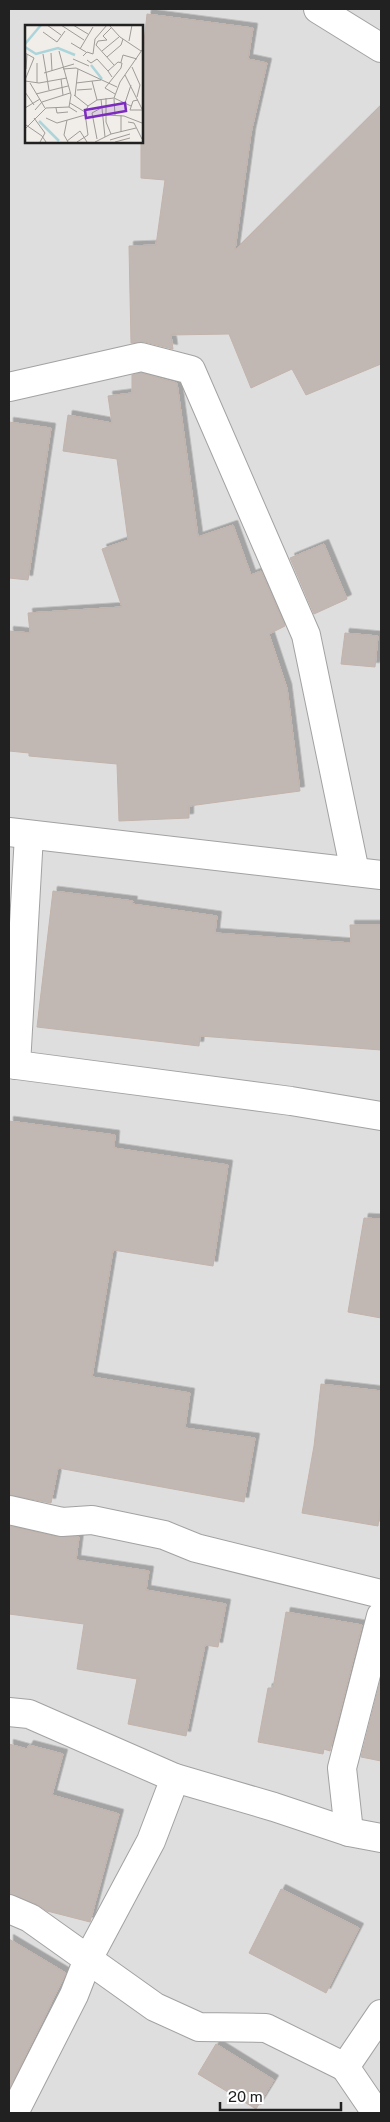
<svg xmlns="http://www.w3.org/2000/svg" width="390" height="2122" viewBox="0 0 390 2122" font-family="'Public Sans',sans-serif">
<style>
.residential{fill:#dfdede;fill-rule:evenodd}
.building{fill:#c1b8b4;stroke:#c2b3ab;filter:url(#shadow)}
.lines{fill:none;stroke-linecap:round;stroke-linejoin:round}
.minor-casing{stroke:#a2a2a2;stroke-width:30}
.minor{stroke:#fff;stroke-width:28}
.inset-river{fill:none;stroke:#abd5db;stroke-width:2.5}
.inset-road{fill:none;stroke:#9e9b98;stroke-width:1}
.view{fill:#7b2cbf;fill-opacity:0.15;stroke:#7b2cbf;stroke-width:2.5}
.inset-edge{fill:none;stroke:#212121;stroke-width:2.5}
</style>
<defs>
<filter id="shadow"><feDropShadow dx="4.5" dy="-4.5" stdDeviation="0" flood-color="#0004"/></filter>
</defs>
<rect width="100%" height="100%" fill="#f1ede8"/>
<path class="residential" d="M9,9H381V2113H9ZM26,26H141V141H26Z"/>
<g class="building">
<polygon points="147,14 253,28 248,59 267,63 251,133 235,250 381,105 381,364 306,395 292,369 251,388 229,334 171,335 173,349 145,342 131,343 129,246 156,245 165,180 141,178 141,70"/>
<polygon points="141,373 177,383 198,537 233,525 251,575 261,571 285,626 269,634 287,688 300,791 189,806 189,818 119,821 117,764 29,756 29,753 9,751 9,631 30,633 28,613 122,607 102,549 128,540 117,459 63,451 68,415 112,423 108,396 132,393 132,375"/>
<polygon points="9,422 51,428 28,580 9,578"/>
<polygon points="324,544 347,599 314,614 290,558"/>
<polygon points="345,633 378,636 375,667 341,664"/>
<polygon points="53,891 133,901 132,904 217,916 215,933 351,943 350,925 381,925 381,1050 200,1036 199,1046 37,1027"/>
<polygon points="9,1121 115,1135 114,1148 228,1165 213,1266 113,1250 92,1377 190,1393 185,1428 255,1438 244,1502 58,1468 51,1503 9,1495"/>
<polygon points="364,1218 381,1219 381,1318 348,1312"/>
<polygon points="321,1384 381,1391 381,1502 378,1526 302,1513 314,1446"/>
<polygon points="9,1526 59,1537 79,1537 76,1560 149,1571 146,1590 226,1604 218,1647 205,1645 186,1736 128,1724 137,1679 77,1669 84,1624 9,1614"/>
<polygon points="286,1612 362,1625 330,1751 324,1749 323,1754 258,1742 268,1688 273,1688"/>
<polygon points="381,1678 381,1761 361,1757"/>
<polygon points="9,1744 27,1749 29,1745 63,1754 52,1795 119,1814 90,1922 47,1911 36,1904 9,1894"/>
<polygon points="281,1889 359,1928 326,1993 249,1953"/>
<polygon points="9,1939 66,1973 9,2089"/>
<polygon points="216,2044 274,2080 256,2109 198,2074"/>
</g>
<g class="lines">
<defs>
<g id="minor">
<polyline points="318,9 381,48"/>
<polyline points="9,387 141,357 191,370 306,635 355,872"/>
<polyline points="9,832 381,875"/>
<polyline points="9,1064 291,1101 381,1116"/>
<polyline points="16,1065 29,835"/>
<polyline points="9,1510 62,1522 92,1520 164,1535 196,1548 381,1594"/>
<polyline points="9,1712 29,1714 175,1778 274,1807 349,1832 381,1838"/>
<polyline points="349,1832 342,1768 381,1616"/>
<polyline points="9,1909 30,1918 155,2007 199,2027 266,2028 345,2067"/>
<polyline points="14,2113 74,1995 88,1959 151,1841 175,1778"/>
<polyline points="373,2113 375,2111 345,2067 381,2014"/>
</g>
</defs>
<use href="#minor" class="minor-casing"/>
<use href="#minor" class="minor"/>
</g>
<g transform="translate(25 25)">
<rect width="118" height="118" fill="#f1ede8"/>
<path class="inset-river" d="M0,19L16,0M0,22L11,29L33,23L50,30M66,40L77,54M14,96L34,116"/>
<path class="inset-road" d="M22,0L36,10M36,0L59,15M48,0L63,9M84,0L95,12L116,26M18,7L32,17L40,6M104,16L107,0M46,18L61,27M71,20L73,16L82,15L78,11L86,3M71,20L89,40M55,24L68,2M34,26L46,70L44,82M77,26L94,12M0,28L9,33L0,55M26,28L27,46M18,29L24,65M58,31L62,27L68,29L70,14L82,0M82,32L96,20L98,14M48,34L64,41M62,35L66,38L72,34L83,46M96,37L98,30L112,34M107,42L115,60L112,72M1,44L2,29M38,44L51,43L92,62M19,48L49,39M100,50L117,84M87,52L83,46L93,37L97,38L96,43L80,63L90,69M36,54L38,70M0,56L14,58L42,53M67,56L72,75M5,58L20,83M12,58V38M51,58L76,55M52,65L67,64M0,67L9,80M11,69L43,61M49,70L63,81M50,71L53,44M81,73V97L86,109M89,73L106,81M76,74L80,112M89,74L90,90M113,75L108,76L105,85H117M45,78L60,87M100,78L106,60M0,83L15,74M31,83L32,88L43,87M10,85L17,77L45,68M81,90L99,91L117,98M96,90V107M9,93L20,108L15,117M21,93L32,98L60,90M42,95L39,110L43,117M103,97L109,98L117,114M1,100L17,111L21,117M0,104L21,83L44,82L52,87M72,114L67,88L76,83M85,115L105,109M42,116L55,106L62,117M52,117L63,110L60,88L63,81L72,75L89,73L95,57L117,25M70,117L86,109L111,103M90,117L105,113"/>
<path class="view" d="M100,78L101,86L61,93L60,85Z"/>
<rect width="118" height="118" class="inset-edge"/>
</g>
<rect width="390" height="2122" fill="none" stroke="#212121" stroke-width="20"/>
<path d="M220 2102v8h121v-8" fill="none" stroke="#212121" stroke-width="2.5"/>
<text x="228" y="2102" font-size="15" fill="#212121" stroke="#ffffff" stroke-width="4" paint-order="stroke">20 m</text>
</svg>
